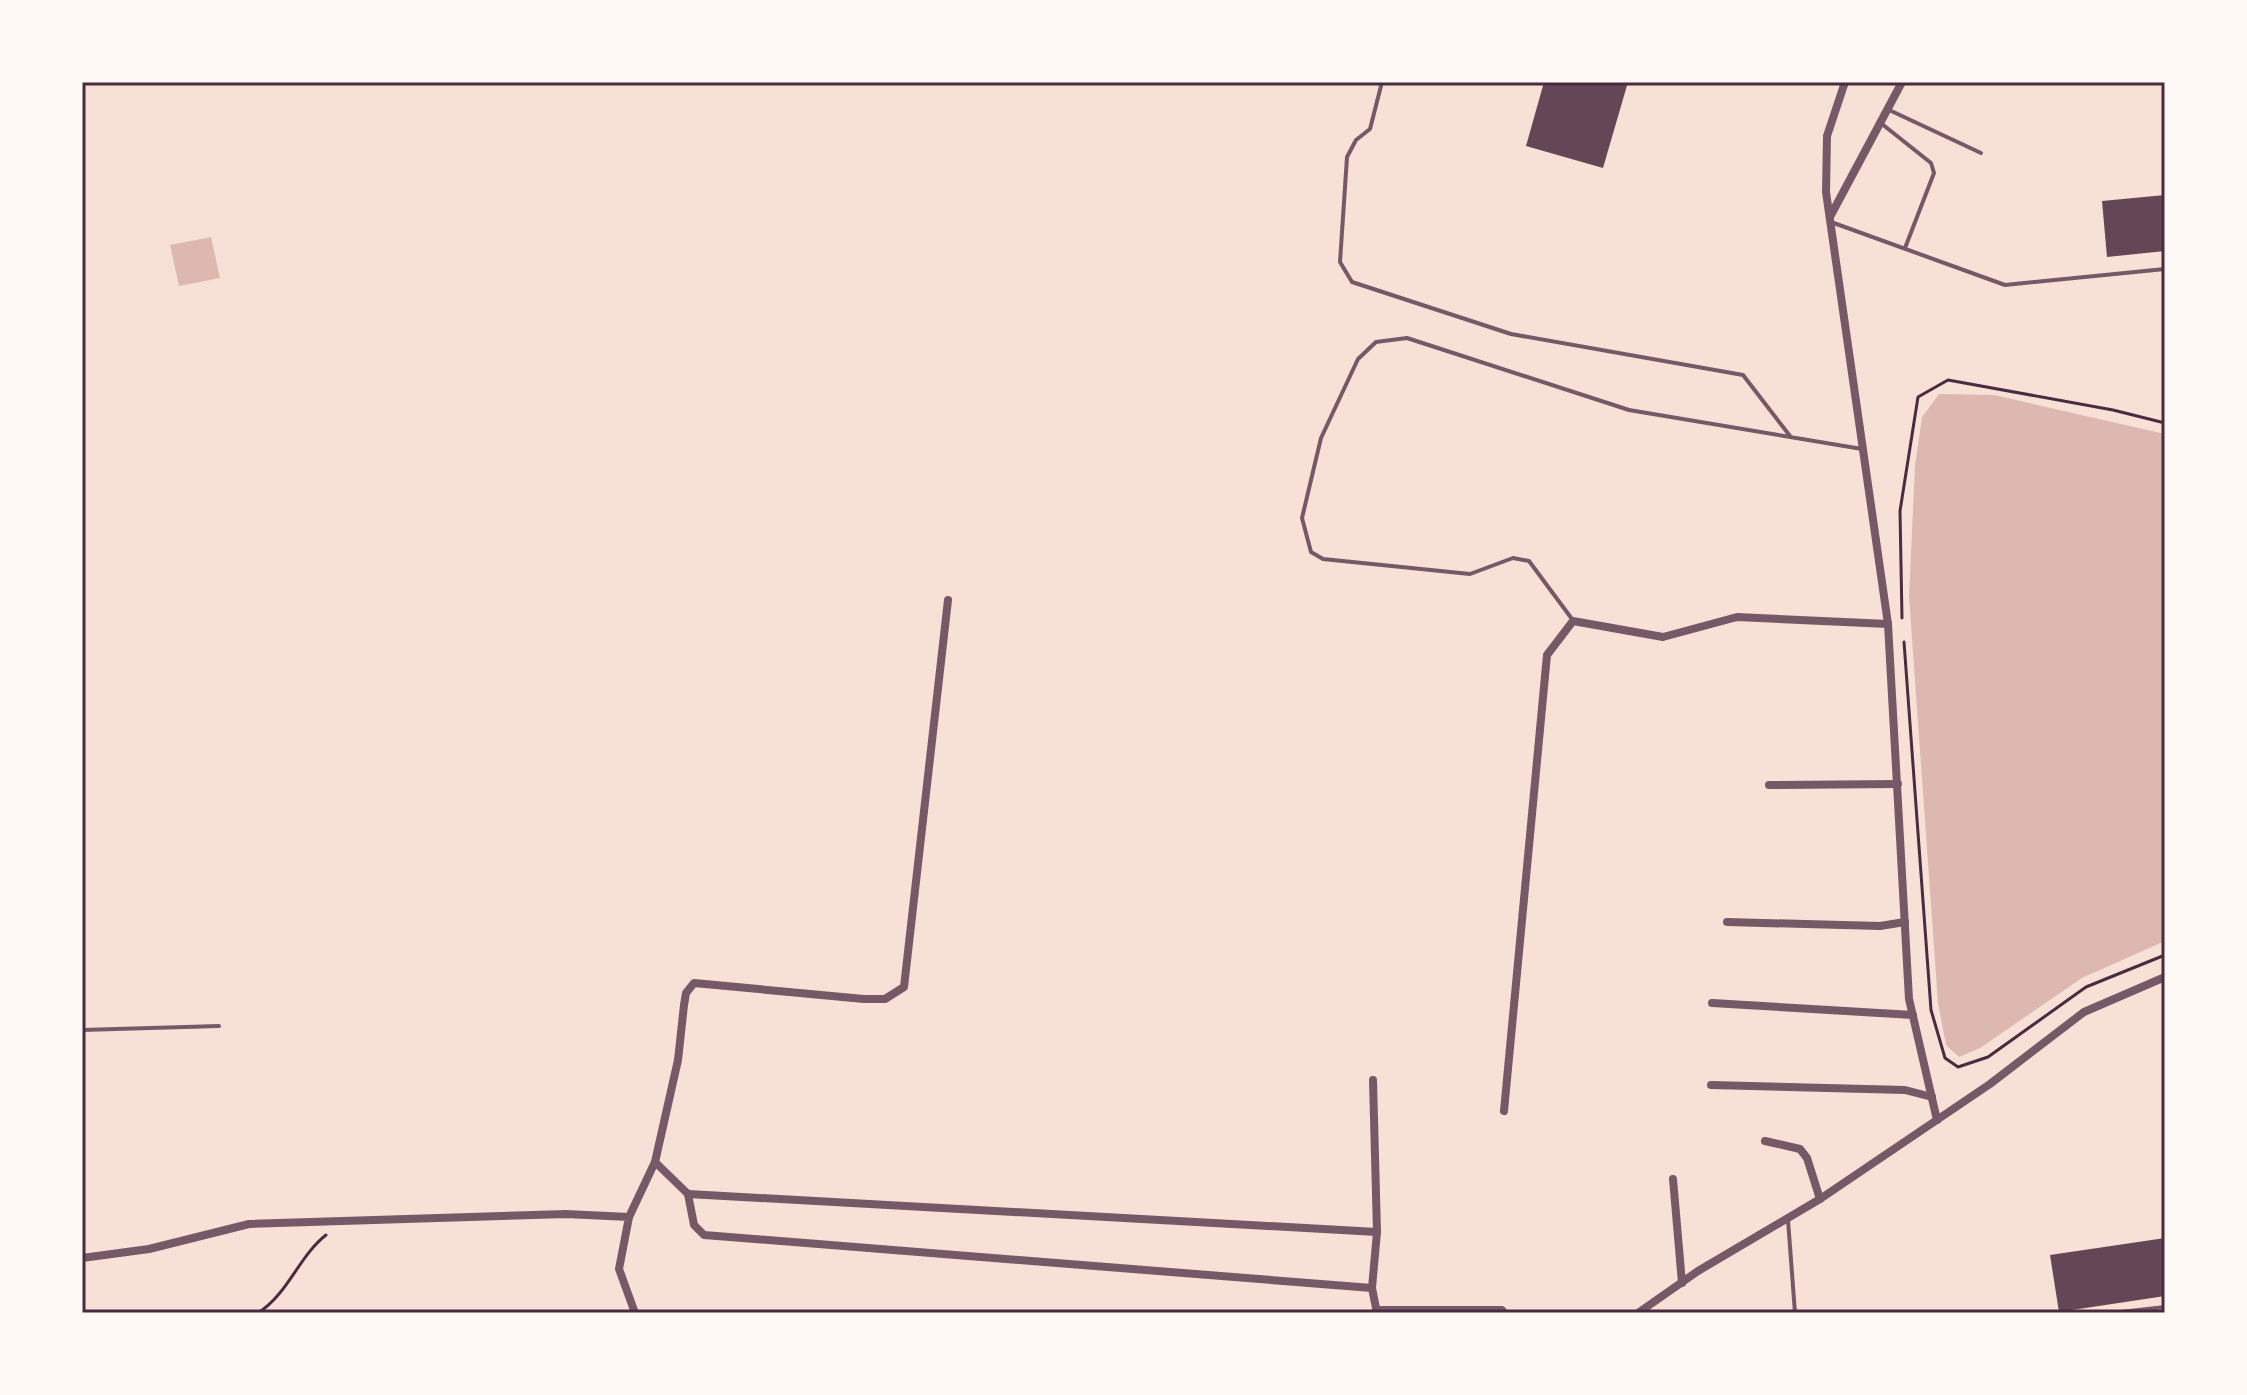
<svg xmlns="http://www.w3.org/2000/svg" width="2247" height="1395" viewBox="0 0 2247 1395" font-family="'Fira Sans',sans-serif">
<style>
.water{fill:#dcb8b0}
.building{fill:#644757}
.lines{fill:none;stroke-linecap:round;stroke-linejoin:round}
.path{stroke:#4a2c40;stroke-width:3}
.service{stroke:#755966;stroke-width:4}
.minor{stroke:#755966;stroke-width:8}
.neatline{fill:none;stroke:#4a2c40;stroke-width:3}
</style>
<rect width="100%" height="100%" fill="#f7e1d7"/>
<g class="water">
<polygon points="211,237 220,278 179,286 170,245"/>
<polygon points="1939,394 1994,395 2165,434 2165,941 2082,978 1980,1048 1959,1057 1946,1045 1938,1003 1909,596 1915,466 1922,417"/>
</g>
<g class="building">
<polygon points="1544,82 1628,82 1603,168 1526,146"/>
<polygon points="2165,195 2165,251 2107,257 2102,201"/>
<polygon points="2165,1238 2165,1296 2059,1312 2050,1255"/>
</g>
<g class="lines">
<g class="path">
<polyline points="1902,618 1900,511 1918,397 1948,380 2113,410 2165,423"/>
<polyline points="1904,642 1931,1010 1945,1058 1958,1067 1988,1057 2086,987 2165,955"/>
<path d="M258,1313C288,1294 299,1256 326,1235"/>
</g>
<g class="service">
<polyline points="1382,82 1370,129 1356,140 1347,157 1340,262 1352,282 1511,334 1743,375 1790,436"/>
<polyline points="1887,109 1981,153"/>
<polyline points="1882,124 1931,163 1934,173 1905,248"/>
<polyline points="1831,222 2005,285 2165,269"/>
<polyline points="1572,619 1529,561 1513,558 1470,574 1323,559 1311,552 1302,518 1321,438 1358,359 1376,342 1407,338 1629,410 1862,449"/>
<polyline points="82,1030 219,1026"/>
<polyline points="1788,1220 1795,1313"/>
<polyline points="2112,1313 2165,1307"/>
</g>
<g class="minor">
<polyline points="1845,82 1827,136 1826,192 1888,624 1909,999 1937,1120"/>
<polyline points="1831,215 1902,82"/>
<polyline points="1769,785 1898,784"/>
<polyline points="1727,922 1880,926 1905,922"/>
<polyline points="1712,1003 1913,1015"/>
<polyline points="1373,1080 1377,1232 1372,1288 1377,1313"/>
<polyline points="1711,1085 1905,1090 1932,1097"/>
<polyline points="1504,1111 1547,655 1573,621 1663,637 1737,617 1888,624"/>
<polyline points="1765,1141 1800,1149 1807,1158 1820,1199"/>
<polyline points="655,1162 688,1194 694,1225 704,1235 1372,1288"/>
<polyline points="1673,1179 1682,1283"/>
<polyline points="688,1194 1377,1232"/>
<polyline points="629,1217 655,1162 678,1060 684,1005 686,993 694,983 864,999 885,999 904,987 948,600"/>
<polyline points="82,1258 149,1249 249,1224 566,1214 629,1217 619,1269 635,1313"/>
<polyline points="1376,1310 1502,1310 1504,1313"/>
<polyline points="1638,1313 1698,1271 1820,1199 1990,1084 2084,1012 2165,977"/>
</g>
</g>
<rect width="2247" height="1395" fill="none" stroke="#fffaf5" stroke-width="168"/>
<rect x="84" y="84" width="2079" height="1227" class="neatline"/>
</svg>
